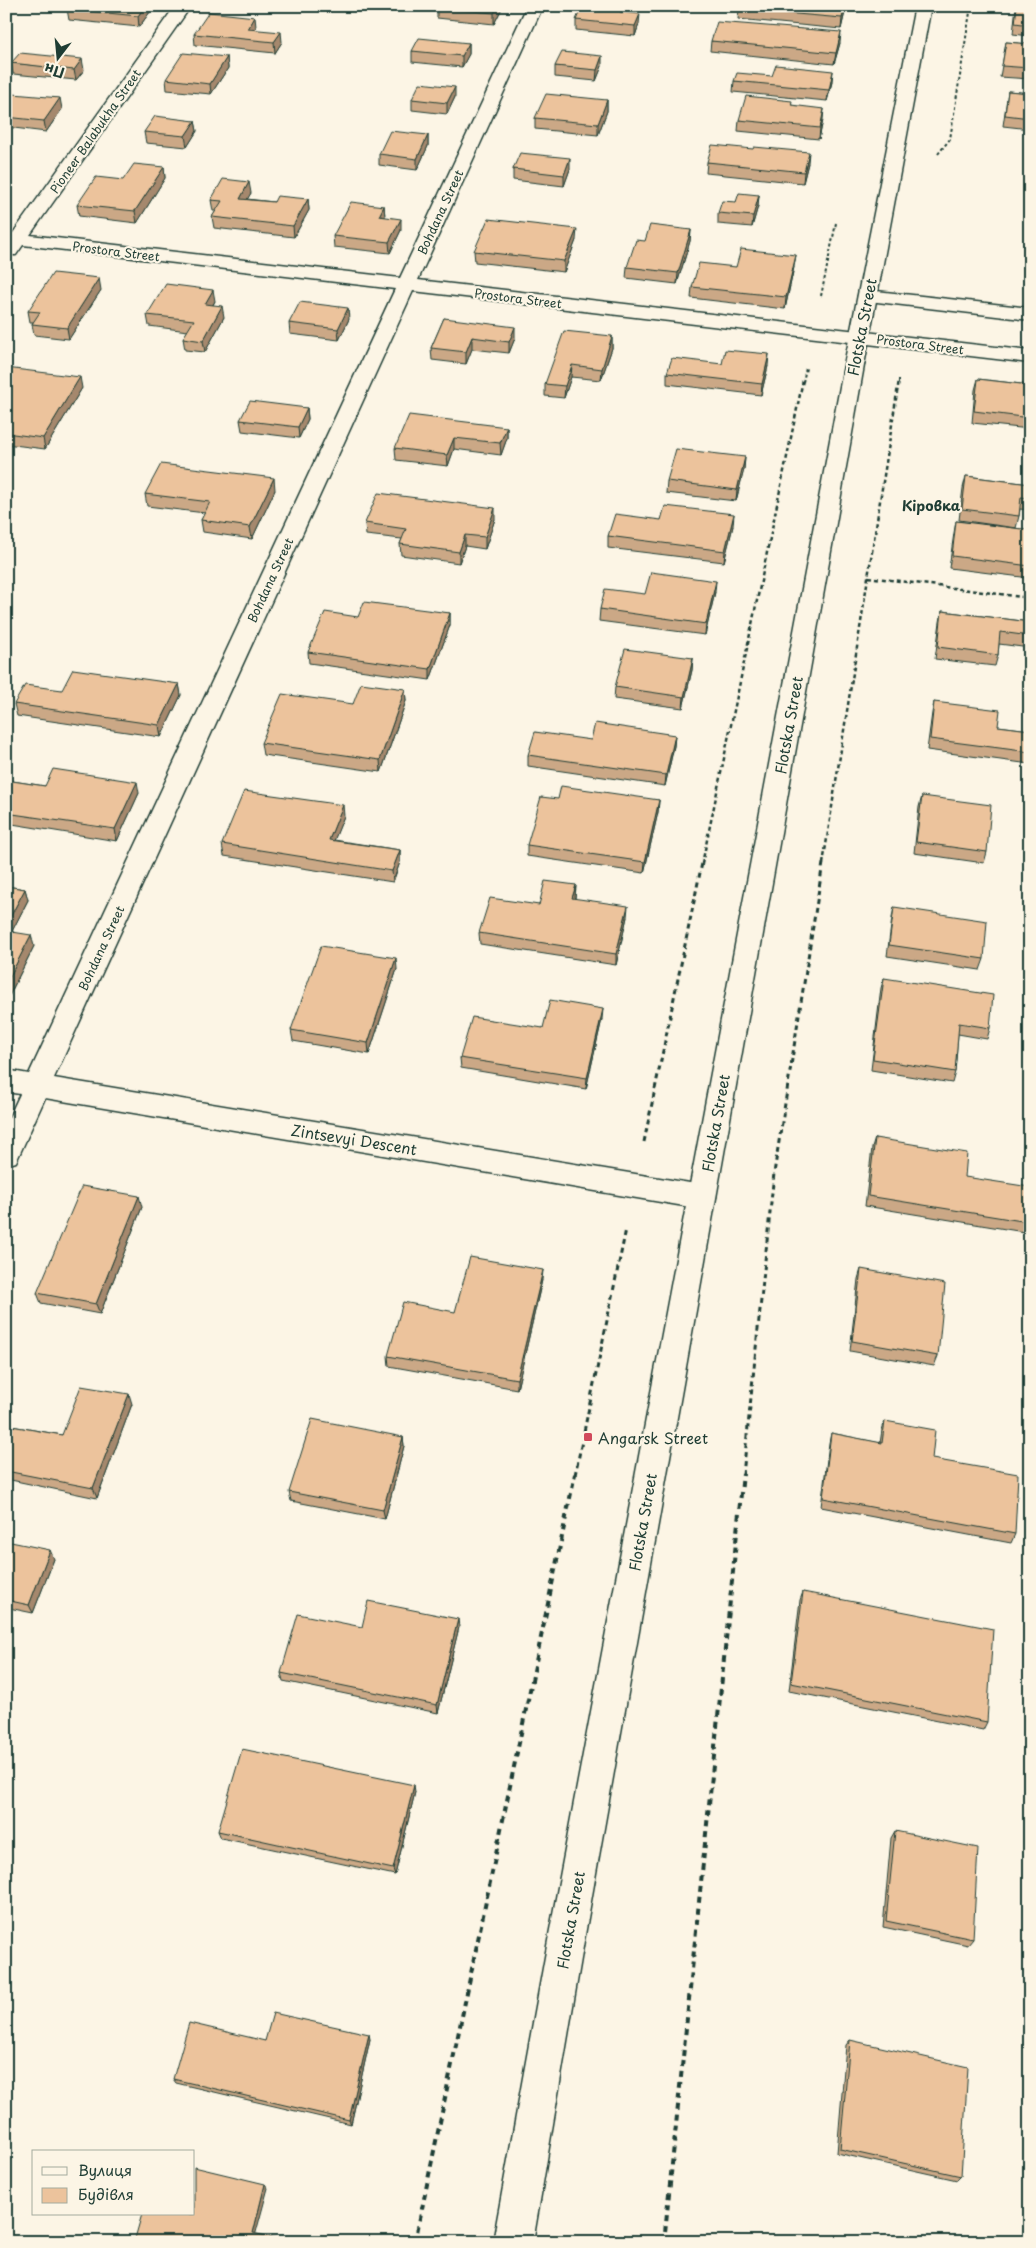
<svg xmlns="http://www.w3.org/2000/svg" width="1036" height="2248" viewBox="0 0 1036 2248" font-family="'Playpen Sans',sans-serif">
<style>
.lines{fill:none;stroke-linecap:round;stroke-linejoin:round}
.lane-casing{stroke:#1f3d34;stroke-width:3}
.street-casing{stroke:#1f3d34;stroke-width:3}
.secondary-casing{stroke:#1f3d34;stroke-width:3}
.path-far3{stroke:#1f3d34;stroke-width:2;stroke-dasharray:3 2.5;stroke-linecap:butt}
.path-far2{stroke:#1f3d34;stroke-width:2.5;stroke-dasharray:4 3;stroke-linecap:butt}
.path-far1{stroke:#1f3d34;stroke-width:3;stroke-dasharray:5 4;stroke-linecap:butt}
.path{stroke:#1f3d34;stroke-width:4;stroke-dasharray:6 5;stroke-linecap:butt}
.lane{fill:#fcf5e5;fill-rule:evenodd}
.street{fill:#fcf5e5;fill-rule:evenodd}
.secondary{fill:#fcf5e5;fill-rule:evenodd}
.wall{fill:#cba886;stroke:#1f3d34}
.shaded-wall{fill:#a5886d;stroke:#1f3d34}
.building{fill:#ecc39c;stroke:#1f3d34}
.poi-dot{fill:#d1495b;stroke:#fcf5e5;stroke-width:2}
.labels{text-anchor:middle;dominant-baseline:central;stroke-width:4.5;stroke-linejoin:round;paint-order:stroke}
.far-street-label{font-size:12px;fill:#1f3d34;stroke:#fcf5e5}
.far-neighbourhood-label{font-size:14px;font-weight:bold;fill:#1f3d34;stroke:#fcf5e5}
.street-label{font-size:15px;fill:#1f3d34;stroke:#fcf5e5}
.poi-label{font-size:15px;fill:#1f3d34;stroke:#fcf5e5;text-anchor:start}
</style>
<rect width="100%" height="100%" fill="#fcf5e5"/>
<filter id="ink" filterUnits="userSpaceOnUse"><feTurbulence type="fractalNoise" baseFrequency=".02" numOctaves="2"/><feDisplacementMap in="SourceGraphic" scale="10" xChannelSelector="R" yChannelSelector="G"/><feConvolveMatrix kernelMatrix="1 2 1 2 8 2 1 2 1" color-interpolation-filters="sRGB"/></filter>
<g filter="url(#ink)">
<g class="lines">
<defs>
<polygon id="lane" points="867,290 1030,308 1030,320 860,300 858,296 860,292"/>
<polygon id="street" points="175,6 191,6 30,235 400,278 527,6 543,6 418,280 1030,351 1030,363 413,291 54,1078 702,1185 712,1189 716,1197 712,1205 702,1209 45,1098 16,1162 6,1165 6,1124 20,1094 6,1092 6,1070 29,1074 395,289 23,245 16,255 6,255 6,233 13,233"/>
<polygon id="secondary" points="915,6 931,6 865,360 585,1935 533,2242 493,2242 549,1935 845,360"/>
</defs>
<use href="#lane" class="lane-casing"/>
<use href="#street" class="street-casing"/>
<use href="#secondary" class="secondary-casing"/>
<g class="path-far3">
<polyline points="938,154 950,139 971,6"/>
<polyline points="821,296 836,223"/>
<polyline points="803,382 806,368"/>
<polyline points="899,382 899,379"/>
</g>
<g class="path-far2">
<polyline points="868,577 1030,598"/>
<polyline points="702,864 803,380"/>
<polyline points="823,864 899,380"/>
</g>
<g class="path-far1">
<polyline points="644,1142 702,863"/>
<polyline points="575,1475 626,1229"/>
<polyline points="743,1475 774,1173 823,863"/>
</g>
<g class="path">
<polyline points="415,2242 575,1474"/>
<polyline points="664,2242 743,1474"/>
</g>
<use href="#lane" class="lane"/>
<use href="#street" class="street"/>
<use href="#secondary" class="secondary"/>
</g>
<g class="wall">
<polygon points="503,6 494,24 437,18 437,8"/>
<polygon points="1016,6 1030,6 1030,36 1013,34"/>
<polygon points="67,9 150,12 139,27 69,20"/>
<polygon points="739,9 845,12 841,29 738,19"/>
<polygon points="623,12 639,24 635,36 576,30 576,20"/>
<polygon points="256,27 255,29 282,42 275,53 195,45 194,34"/>
<polygon points="711,41 840,43 834,64 710,51"/>
<polygon points="1006,42 1030,44 1030,79 1000,77"/>
<polygon points="469,43 469,54 462,67 412,62 412,51"/>
<polygon points="227,57 228,68 211,94 167,90 166,79"/>
<polygon points="11,63 84,70 76,80 13,74"/>
<polygon points="555,66 602,66 596,81 555,77"/>
<polygon points="734,81 832,82 827,101 733,92"/>
<polygon points="1008,91 1030,93 1030,129 1003,126"/>
<polygon points="455,97 447,114 412,110 412,99"/>
<polygon points="607,100 607,111 598,135 535,129 535,118"/>
<polygon points="6,102 62,109 46,132 6,127"/>
<polygon points="792,105 823,120 819,139 738,131 739,120"/>
<polygon points="195,121 197,131 187,147 146,143 144,132"/>
<polygon points="428,135 428,146 417,170 379,165 379,154"/>
<polygon points="707,162 808,163 803,183 706,173"/>
<polygon points="164,167 165,178 137,223 79,216 77,205"/>
<polygon points="513,169 570,169 564,186 513,180"/>
<polygon points="251,193 247,199 274,202 308,199 309,210 294,237 214,228 212,217 216,211 213,211 211,200"/>
<polygon points="759,195 758,206 752,227 718,224 718,213 736,202"/>
<polygon points="384,206 385,217 401,230 390,253 334,247 333,236"/>
<polygon points="691,230 690,241 677,284 626,278 627,267 645,241"/>
<polygon points="576,240 564,272 475,262 474,251"/>
<polygon points="736,267 794,267 785,309 691,298 692,287"/>
<polygon points="1030,280 1030,304 1027,304"/>
<polygon points="101,290 69,339 34,335 32,324 33,322 30,322 28,311"/>
<polygon points="215,301 213,305 224,317 205,352 185,350 183,338 188,331 149,326 147,315"/>
<polygon points="444,318 515,338 509,353 472,349 466,364 432,360 431,348"/>
<polygon points="349,319 339,340 290,334 289,323"/>
<polygon points="612,336 612,348 601,380 571,377 564,398 545,396 545,384"/>
<polygon points="722,364 768,366 761,395 667,384 667,373"/>
<polygon points="6,368 82,388 45,449 6,444"/>
<polygon points="978,379 1030,385 1030,429 972,423 975,390"/>
<polygon points="307,408 308,419 299,438 242,431 240,420"/>
<polygon points="507,427 507,438 501,455 454,449 448,466 396,460 395,448"/>
<polygon points="745,457 744,469 736,501 666,493 667,481"/>
<polygon points="966,476 1030,484 1030,510 1020,509 1019,516 1016,528 959,520 963,488"/>
<polygon points="275,490 252,539 203,532 201,520 205,513 147,506 145,494"/>
<polygon points="495,519 485,549 465,546 459,563 401,555 400,544 402,539 366,535 365,523"/>
<polygon points="661,520 733,526 724,562 608,548 608,536"/>
<polygon points="956,521 1030,530 1030,578 949,568 954,533"/>
<polygon points="715,592 705,635 599,621 600,609"/>
<polygon points="942,611 1030,622 1030,648 999,644 998,655 995,666 935,659 940,622"/>
<polygon points="450,613 450,625 430,680 309,663 308,652 358,617"/>
<polygon points="693,658 692,670 683,708 614,699 615,687"/>
<polygon points="179,684 181,695 161,737 17,716 14,704"/>
<polygon points="405,689 406,701 381,772 263,755 261,743 353,704"/>
<polygon points="934,702 998,726 1030,730 1030,764 927,750 932,713"/>
<polygon points="675,735 674,746 665,786 528,766 528,755 591,740"/>
<polygon points="6,780 45,786 139,793 117,841 6,823"/>
<polygon points="922,796 987,852 984,863 914,853 919,807"/>
<polygon points="558,799 659,800 658,812 644,873 527,856 527,845"/>
<polygon points="344,816 334,840 400,850 400,862 393,882 224,856 222,844"/>
<polygon points="576,885 575,899 627,917 616,965 480,944 479,933 539,905"/>
<polygon points="6,886 25,889 28,900 12,931 34,946 9,996 6,996"/>
<polygon points="894,907 984,959 980,970 887,956 892,918"/>
<polygon points="397,969 369,1054 293,1041 291,1030"/>
<polygon points="884,978 990,1028 987,1039 958,1034 955,1072 952,1083 871,1070 881,988"/>
<polygon points="602,1019 586,1089 461,1068 460,1058 543,1028"/>
<polygon points="875,1138 965,1177 1028,1222 1024,1232 865,1206 872,1148"/>
<polygon points="142,1207 100,1314 41,1303 37,1293"/>
<polygon points="861,1269 938,1356 934,1366 850,1351 858,1279"/>
<polygon points="542,1280 517,1389 389,1366 388,1356 455,1312"/>
<polygon points="132,1404 97,1498 6,1479 6,1425 62,1435"/>
<polygon points="885,1421 932,1459 1015,1534 1011,1543 821,1507 829,1443 831,1433 880,1443 882,1430"/>
<polygon points="403,1437 404,1446 385,1519 291,1501 289,1492"/>
<polygon points="6,1541 54,1559 33,1613 9,1608 6,1616"/>
<polygon points="803,1592 987,1722 983,1730 789,1691 800,1600"/>
<polygon points="362,1627 459,1627 438,1713 283,1681 281,1673"/>
<polygon points="415,1792 395,1875 221,1838 218,1831"/>
<polygon points="895,1831 973,1939 968,1945 883,1927 891,1838"/>
<polygon points="370,2039 351,2124 176,2083 173,2079 265,2041"/>
<polygon points="850,2040 961,2176 957,2180 837,2153 846,2045"/>
</g>
<g class="shaded-wall">
<polygon points="145,6 150,6 150,12 139,27 138,16"/>
<polygon points="498,6 503,6 494,24 494,13"/>
<polygon points="622,6 624,6 624,12 620,12"/>
<polygon points="845,6 845,12 841,29 842,18"/>
<polygon points="640,14 639,24 635,36 635,26"/>
<polygon points="255,17 256,27 249,39 248,29"/>
<polygon points="281,32 282,42 275,53 274,42"/>
<polygon points="841,32 840,43 834,64 836,53"/>
<polygon points="469,43 469,54 462,67 462,56"/>
<polygon points="602,56 602,66 596,81 597,70"/>
<polygon points="227,57 228,68 211,94 210,84"/>
<polygon points="82,59 84,70 76,80 74,70"/>
<polygon points="833,71 832,82 827,101 829,90"/>
<polygon points="455,87 455,97 447,114 447,103"/>
<polygon points="60,98 62,109 46,132 44,121"/>
<polygon points="607,100 607,111 598,135 598,124"/>
<polygon points="824,109 823,120 819,139 820,128"/>
<polygon points="195,121 197,131 187,147 185,136"/>
<polygon points="428,135 428,146 417,170 417,159"/>
<polygon points="809,152 808,163 803,183 804,172"/>
<polygon points="570,158 570,169 564,186 564,175"/>
<polygon points="164,167 165,178 137,223 135,211"/>
<polygon points="8,171 11,182 6,188 6,174"/>
<polygon points="249,182 251,193 241,210 240,199"/>
<polygon points="759,195 758,206 752,227 753,216"/>
<polygon points="308,199 309,210 294,237 293,226"/>
<polygon points="384,206 385,217 379,216"/>
<polygon points="401,219 401,230 390,253 389,242"/>
<polygon points="577,229 576,240 564,272 564,261"/>
<polygon points="691,230 690,241 677,284 678,273"/>
<polygon points="796,255 794,267 785,309 786,297"/>
<polygon points="99,278 101,290 69,339 67,328"/>
<polygon points="213,290 215,301 207,315 205,304"/>
<polygon points="222,306 224,317 205,352 203,341"/>
<polygon points="348,308 349,319 339,340 338,329"/>
<polygon points="515,327 515,338 509,353 509,342"/>
<polygon points="612,336 612,348 601,380 602,369"/>
<polygon points="472,337 472,349 466,364 466,352"/>
<polygon points="769,354 768,366 761,395 762,384"/>
<polygon points="572,365 571,377 564,398 565,386"/>
<polygon points="80,377 82,388 45,449 43,438"/>
<polygon points="307,408 308,419 299,438 298,427"/>
<polygon points="507,427 507,438 501,455 500,443"/>
<polygon points="454,438 454,449 448,466 447,455"/>
<polygon points="6,448 8,456 6,460"/>
<polygon points="745,457 744,469 736,501 737,490"/>
<polygon points="274,478 275,490 252,539 250,527"/>
<polygon points="495,508 495,519 485,549 485,537"/>
<polygon points="734,514 733,526 724,562 725,551"/>
<polygon points="465,535 465,546 459,563 459,552"/>
<polygon points="716,581 715,592 705,635 706,624"/>
<polygon points="450,613 450,625 430,680 430,669"/>
<polygon points="693,658 692,670 683,708 684,697"/>
<polygon points="179,684 181,695 161,737 159,725"/>
<polygon points="405,689 406,701 381,772 380,760"/>
<polygon points="675,735 674,746 665,786 666,775"/>
<polygon points="137,782 139,793 117,841 115,829"/>
<polygon points="659,800 658,812 644,873 645,862"/>
<polygon points="343,805 344,816 330,851 329,840"/>
<polygon points="400,850 400,862 393,882 392,871"/>
<polygon points="576,885 575,897 572,909 572,898"/>
<polygon points="25,889 28,900 7,941 6,925"/>
<polygon points="628,906 627,917 616,965 616,954"/>
<polygon points="31,935 34,946 9,996 6,987 6,984"/>
<polygon points="396,958 397,969 369,1054 368,1043"/>
<polygon points="603,1009 602,1019 586,1089 587,1078"/>
<polygon points="139,1196 142,1207 100,1314 96,1304"/>
<polygon points="543,1270 542,1280 517,1389 517,1379"/>
<polygon points="129,1394 132,1404 97,1498 93,1488"/>
<polygon points="403,1437 404,1446 385,1519 383,1510"/>
<polygon points="50,1550 54,1559 33,1613 29,1605"/>
<polygon points="6,1602 9,1608 6,1616"/>
<polygon points="458,1619 459,1627 438,1713 437,1705"/>
<polygon points="414,1785 415,1792 395,1875 393,1869"/>
<polygon points="369,2034 370,2039 351,2124 349,2120"/>
<polygon points="265,2184 268,2188 255,2236 253,2233"/>
</g>
<g class="building">
<polygon points="69,6 145,6 138,16 67,9"/>
<polygon points="438,6 498,6 494,13 437,8"/>
<polygon points="582,6 622,6 620,12 640,14 635,26 576,20"/>
<polygon points="740,6 845,6 842,18 739,9"/>
<polygon points="1017,6 1030,6 1030,25 1015,23"/>
<polygon points="209,12 255,17 248,29 281,32 274,42 194,34"/>
<polygon points="717,22 841,32 836,53 711,41"/>
<polygon points="419,38 469,43 462,56 412,51"/>
<polygon points="1006,42 1030,44 1030,68 1002,66"/>
<polygon points="562,52 602,56 597,70 555,66"/>
<polygon points="20,53 82,59 74,70 11,63"/>
<polygon points="183,53 227,57 210,84 166,79"/>
<polygon points="776,65 833,71 829,90 734,81 737,73 772,76"/>
<polygon points="420,83 455,87 447,103 412,99"/>
<polygon points="1008,91 1030,93 1030,118 1005,115"/>
<polygon points="13,94 60,98 44,121 6,117 6,102"/>
<polygon points="546,94 607,100 598,124 535,118"/>
<polygon points="746,96 792,101 791,105 824,109 820,128 739,120"/>
<polygon points="155,116 195,121 185,136 144,132"/>
<polygon points="390,131 428,135 417,159 379,154"/>
<polygon points="712,145 753,149 754,147 809,152 804,172 707,162"/>
<polygon points="520,153 570,158 564,175 513,169"/>
<polygon points="134,164 164,167 135,211 77,205 96,177 123,180"/>
<polygon points="223,179 249,182 240,199 274,202 277,196 308,199 293,226 212,217 222,201 211,200"/>
<polygon points="739,193 759,195 753,216 718,213 722,201 736,202"/>
<polygon points="351,202 384,206 379,216 401,219 389,242 333,236"/>
<polygon points="488,219 577,229 564,261 474,251"/>
<polygon points="650,225 691,230 678,273 627,267 636,240 645,241"/>
<polygon points="741,249 796,255 786,297 692,287 699,263 736,267"/>
<polygon points="53,273 99,278 67,328 32,324 40,312 28,311"/>
<polygon points="166,284 213,290 205,304 222,306 203,341 183,338 194,320 147,315"/>
<polygon points="300,302 348,308 338,329 289,323"/>
<polygon points="444,318 515,327 509,342 472,337 466,352 431,348"/>
<polygon points="564,331 612,336 602,369 572,365 565,386 545,384"/>
<polygon points="725,350 769,354 762,384 667,373 672,358 722,364"/>
<polygon points="6,368 80,377 43,438 6,433"/>
<polygon points="978,379 1030,385 1030,418 974,411"/>
<polygon points="250,401 307,408 298,427 240,420"/>
<polygon points="409,415 507,427 500,443 454,438 447,455 395,448"/>
<polygon points="676,449 745,457 737,490 667,481"/>
<polygon points="161,464 274,478 250,527 201,520 210,502 145,494"/>
<polygon points="966,476 1030,484 1030,498 1021,497 1019,516 962,509"/>
<polygon points="378,493 495,508 485,537 465,535 459,552 400,544 406,529 365,523"/>
<polygon points="665,506 734,514 725,551 608,536 615,514 661,520"/>
<polygon points="956,521 1030,530 1030,566 952,556"/>
<polygon points="651,572 716,581 706,624 600,609 605,589 645,594"/>
<polygon points="364,602 450,613 430,669 308,652 325,612 358,617"/>
<polygon points="942,611 1030,622 1030,636 1000,632 998,655 938,647"/>
<polygon points="625,649 693,658 684,697 615,687"/>
<polygon points="73,669 179,684 159,725 14,704 25,685 62,690"/>
<polygon points="361,683 405,689 380,760 261,743 282,694 353,704"/>
<polygon points="934,702 1000,710 998,726 1030,730 1030,752 930,739"/>
<polygon points="595,723 675,735 666,775 528,755 535,732 591,740"/>
<polygon points="53,769 137,782 115,829 6,813 6,780 45,786"/>
<polygon points="561,786 659,800 645,862 527,845 541,797 558,799"/>
<polygon points="244,791 343,805 329,840 400,850 392,871 222,844"/>
<polygon points="922,796 991,805 987,852 916,842"/>
<polygon points="545,881 576,885 572,898 628,906 616,954 479,933 490,898 539,905"/>
<polygon points="6,886 25,889 6,925"/>
<polygon points="894,907 987,921 984,959 889,945"/>
<polygon points="6,931 31,935 6,984"/>
<polygon points="321,946 396,958 368,1043 291,1030"/>
<polygon points="884,978 993,995 990,1028 959,1023 955,1072 873,1059"/>
<polygon points="550,1000 603,1009 587,1078 460,1058 472,1017 543,1028"/>
<polygon points="875,1138 967,1153 965,1177 1030,1187 1028,1222 868,1196"/>
<polygon points="82,1186 139,1196 96,1304 37,1293"/>
<polygon points="470,1257 543,1270 517,1379 388,1356 403,1302 455,1312"/>
<polygon points="861,1269 945,1284 938,1356 852,1341"/>
<polygon points="81,1386 129,1394 93,1488 6,1471 6,1425 62,1435"/>
<polygon points="312,1419 403,1437 383,1510 289,1492"/>
<polygon points="885,1421 935,1430 932,1459 1018,1474 1015,1534 823,1498 831,1433 882,1443"/>
<polygon points="6,1541 50,1550 29,1605 6,1600"/>
<polygon points="803,1592 993,1629 987,1722 791,1683"/>
<polygon points="368,1601 458,1619 437,1705 281,1673 298,1614 362,1627"/>
<polygon points="242,1749 414,1785 393,1869 218,1831"/>
<polygon points="895,1831 978,1848 973,1939 886,1921"/>
<polygon points="273,2013 369,2034 349,2120 173,2079 189,2023 265,2041"/>
<polygon points="850,2040 968,2067 961,2176 840,2149"/>
<polygon points="194,2167 265,2184 253,2233 292,2242 134,2242 142,2214 194,2214"/>
</g>
</g>
<rect class="poi-dot" x="583" y="1432" width="10" height="10" rx="2.5"/>
<g class="labels">
<g class="far-street-label">
<text transform="translate(95 131) rotate(-55)">Pioneer Balabukha Street</text>
<text transform="translate(440 212) rotate(-65)">Bohdana Street</text>
<text transform="translate(116 251) rotate(7)">Prostora Street</text>
<text transform="translate(518 298) rotate(7)">Prostora Street</text>
<text transform="translate(920 344) rotate(7)">Prostora Street</text>
<text transform="translate(270 580) rotate(-65)">Bohdana Street</text>
<text transform="translate(101 948) rotate(-65)">Bohdana Street</text>
</g>
<g class="far-neighbourhood-label">
<text x="931" y="505">Кіровка</text>
</g>
<g class="street-label">
<text transform="translate(861 327) rotate(-79)">Flotska Street</text>
<text transform="translate(788 725) rotate(-80)">Flotska Street</text>
<text transform="translate(715 1123) rotate(-80)">Flotska Street</text>
<text transform="translate(354 1139) rotate(9)">Zintsevyi Descent</text>
<text transform="translate(642 1522) rotate(-80)">Flotska Street</text>
<text transform="translate(570 1920) rotate(-80)">Flotska Street</text>
</g>
<g class="poi-label">
<text x="598" y="1437">Angarsk Street</text>
</g>
</g>
<rect width="1036" height="2248" fill="none" stroke="#fcf5e5" stroke-width="25"/>
<rect x="12" y="12" width="1011" height="2223" fill="none" stroke="#1f3d34" stroke-width="2" filter="url(#ink)"/>
<rect x="32" y="2150" width="162" height="65" fill="#fcf5e5" stroke="#a4ab9e"/>
<rect x="42" y="2167" width="25" height="8" fill="#fcf5e5" stroke="#a4ab9e"/>
<text x="78" y="2176" font-size="15" fill="#1f3d34">Вулиця</text>
<rect x="42" y="2188" width="25" height="15" fill="#ecc39c" stroke="#a4ab9e"/>
<text x="78" y="2200" font-size="15" fill="#1f3d34">Будівля</text>
<g transform="translate(58 58) rotate(196)" stroke="#fcf5e5" stroke-width="4" paint-order="stroke">
<path d="M0-4L9 19L0 12L-9 19Z" fill="#1f3d34"/>
<text y="-8" font-size="14" font-weight="bold" text-anchor="middle" fill="#1f3d34">Пн</text>
</g>
</svg>
